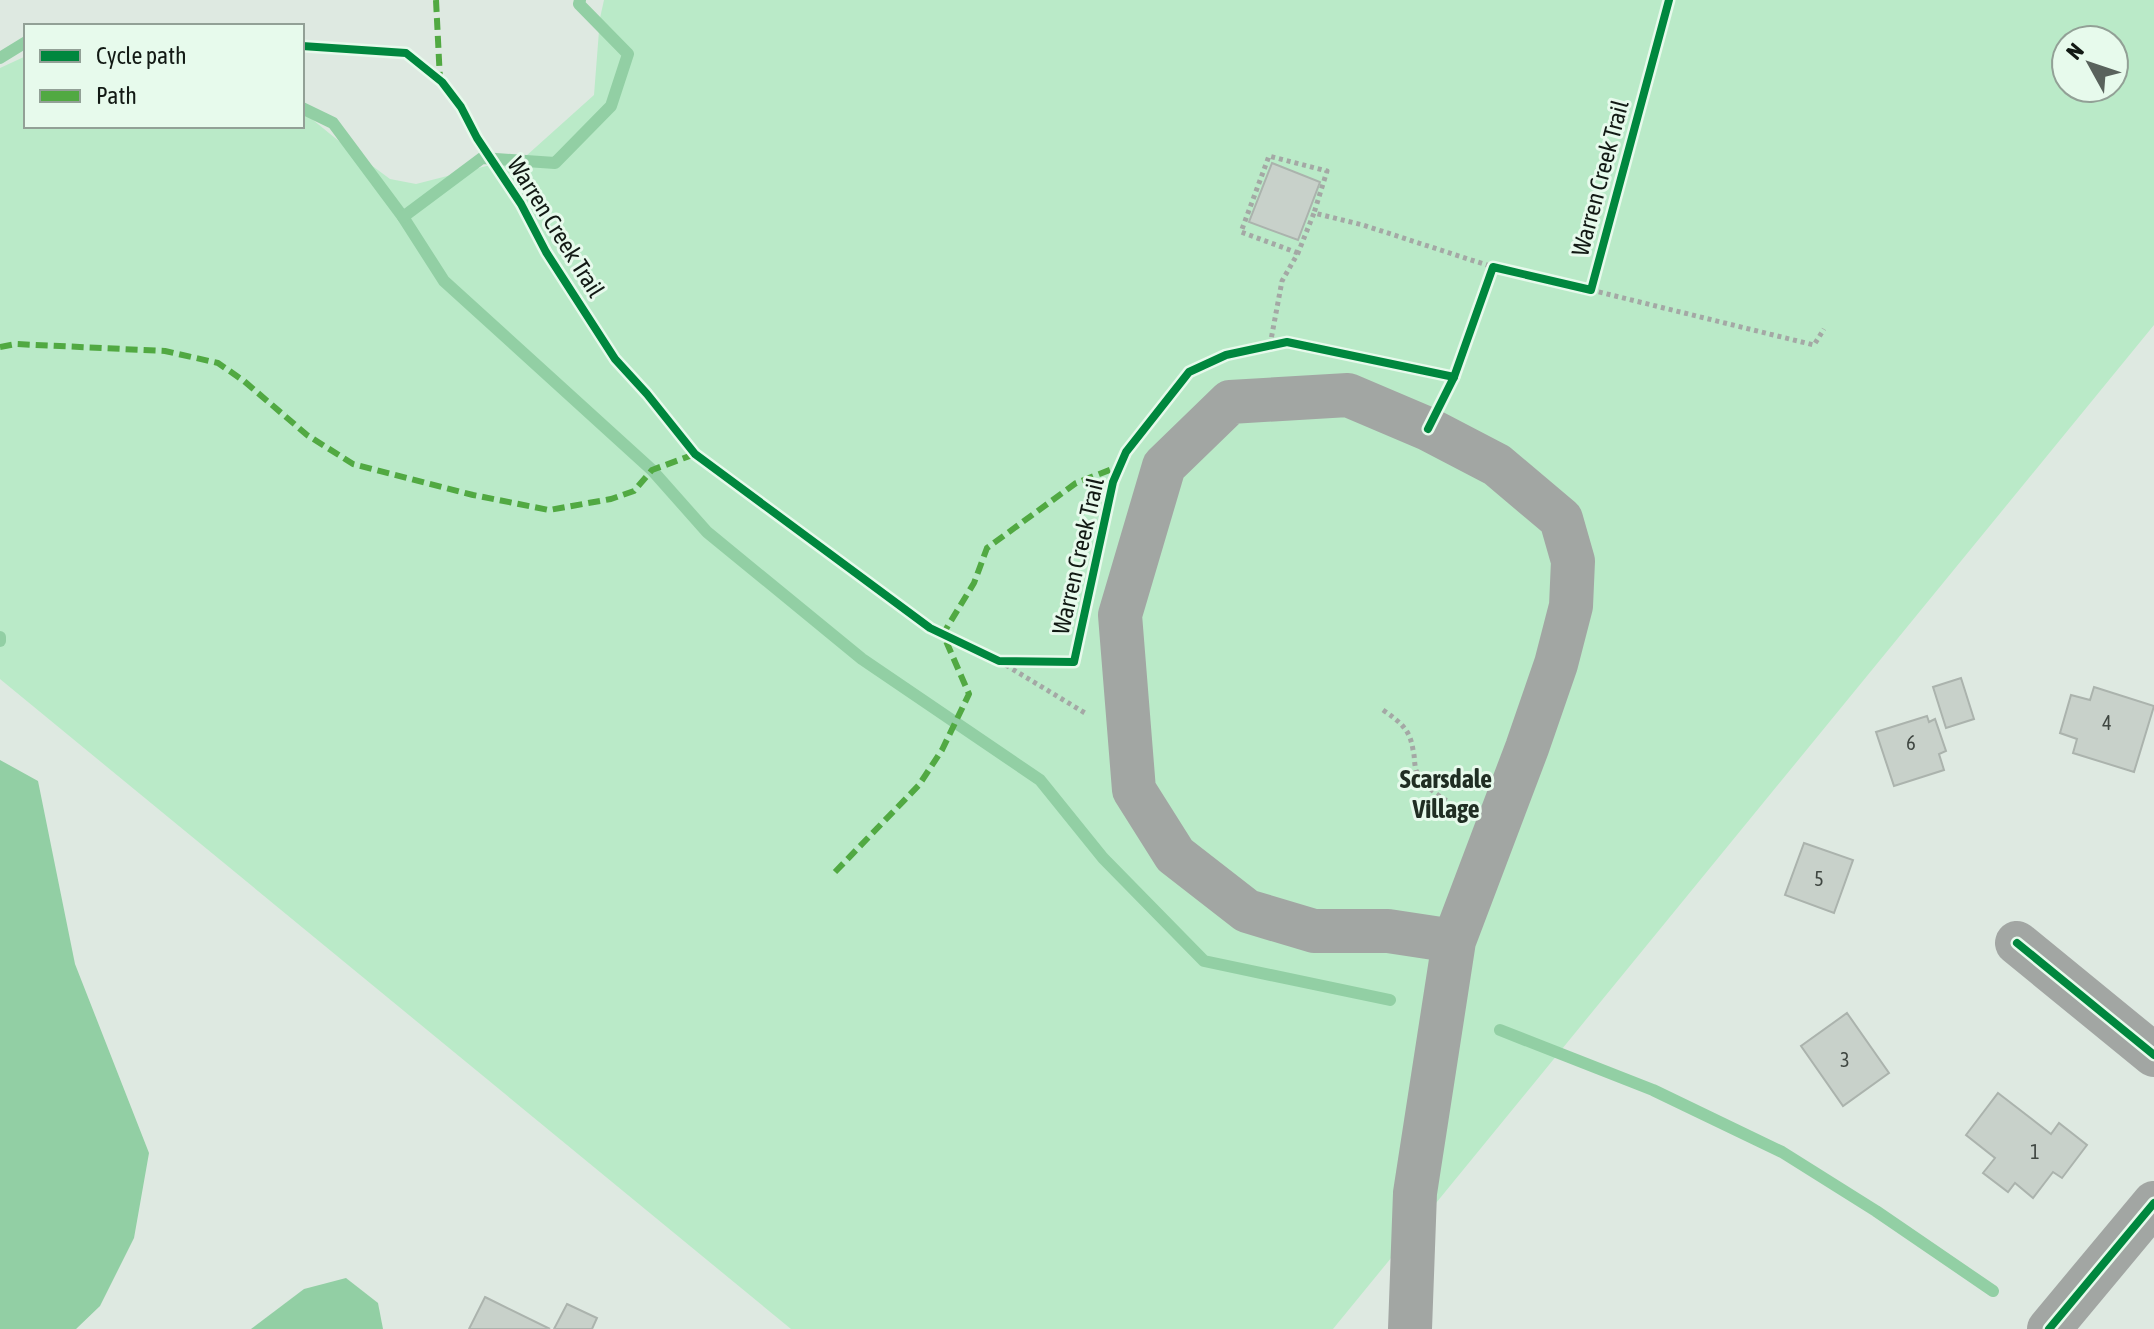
<svg xmlns="http://www.w3.org/2000/svg" width="2154" height="1329" viewBox="0 0 2154 1329" font-family="'Asap Condensed',sans-serif">
<style>
.green{fill:#baeac8;fill-rule:evenodd}
.water{fill:#92cfa4}
.lines{fill:none;stroke-linecap:round;stroke-linejoin:round}
.stream{stroke:#92cfa4;stroke-width:12}
.building{fill:#c8d1ca;stroke:#abb3ad;stroke-width:2}
.path{stroke:#a4a8a5;stroke-width:5;stroke-dasharray:4 4;stroke-linecap:butt}
.minor{stroke:#a2a6a3;stroke-width:44}
.quiet{stroke:#51a942;stroke-width:6;stroke-dasharray:12 6;stroke-linecap:butt}
.cycleway-casing{stroke:#e7faec;stroke-width:13}
.cycleway{stroke:#00873e;stroke-width:8}
.labels{text-anchor:middle;dominant-baseline:central;stroke-width:6;stroke-linejoin:round;paint-order:stroke}
.number-label{font-size:20px;fill:#404742}
.street-label{font-size:24px;fill:#121914;stroke:#e7faec}
.neighbourhood-label{font-size:26px;font-weight:bold;fill:#202e23;stroke:#e7faec}
</style>
<rect width="100%" height="100%" fill="#dee9e1"/>
<path class="green" d="M604,0H2154V325L1333,1329H791L0,679V68L26,56V126H302V111L340,142L390,179L416,184L526,156L594,95L600,18ZM2066,40H2114V88H2066Z"/>
<g class="water">
<polygon points="0,760 38,781 75,964 149,1153 134,1238 100,1306 76,1329 0,1329"/>
<polygon points="346,1278 378,1303 383,1329 251,1329 304,1289"/>
</g>
<g class="lines">
<g class="stream">
<polyline points="0,58 26,42"/>
<polyline points="302,108 333,123 403,217 444,281 652,470 707,532 862,659 1040,780 1103,858 1204,961 1390,1000"/>
<polyline points="403,217 482,158 555,163 611,106 628,54 579,4 580,0"/>
<polyline points="0,637 0,641"/>
<polyline points="1500,1030 1653,1090 1782,1152 1876,1211 1993,1291"/>
</g>
</g>
<g class="building">
<polygon points="1272,163 1320,182 1298,240 1249,222"/>
<polygon points="1961,678 1974,719 1946,728 1933,687"/>
<polygon points="2094,687 2154,706 2134,772 2073,753 2077,739 2060,733 2071,695 2090,700"/>
<polygon points="1927,716 1929,722 1935,719 1946,751 1939,754 1944,770 1894,786 1876,732"/>
<polygon points="1804,843 1853,860 1834,913 1785,895"/>
<polygon points="1847,1013 1889,1073 1843,1106 1801,1046"/>
<polygon points="1998,1093 2051,1134 2059,1123 2087,1145 2062,1178 2053,1172 2033,1198 2015,1183 2008,1192 1983,1173 1995,1158 1966,1135"/>
<polygon points="485,1297 550,1329 469,1329"/>
<polygon points="567,1304 597,1318 592,1329 554,1329"/>
</g>
<g class="lines">
<g class="path">
<polyline points="1298,253 1241,232 1269,156 1327,171 1314,213"/>
<polyline points="1591,290 1814,345 1824,329"/>
<polyline points="1270,345 1282,281 1298,253 1314,213 1363,225 1493,267"/>
<polyline points="999,661 1085,713"/>
<path d="M1383,710C1400,722 1410,729 1413,750C1415,757 1414,763 1416,770C1424,788 1443,799 1459,808"/>
</g>
<g class="minor">
<polyline points="2017,943 2154,1055"/>
<polyline points="1410,1329 1415,1193 1454,941 1527,748 1556,664 1571,606 1573,561 1561,519 1497,465 1428,429 1348,395 1230,402 1164,466 1120,615 1134,790 1175,855 1247,911 1314,931 1388,931 1454,941"/>
<polyline points="2049,1329 2154,1203"/>
</g>
<g class="quiet">
<polyline points="436,0 440,80"/>
<polyline points="0,347 16,344 165,351 218,363 244,381 307,435 353,464 473,495 549,510 611,499 634,491 652,470 695,454"/>
<polyline points="835,872 919,785 942,750 969,694 943,634 974,583 987,548 1076,483 1120,466"/>
</g>
<defs>
<g id="cycleway">
<polyline points="302,46 406,53 442,82 461,107 477,138 521,204 546,252 615,359 647,394 695,454 930,628 999,661 1074,662 1113,482 1126,452 1189,372 1226,355 1287,342 1454,377"/>
<polyline points="1428,429 1454,377 1493,267 1591,290 1669,0"/>
<polyline points="2017,943 2154,1055"/>
<polyline points="2049,1329 2154,1203"/>
</g>
</defs>
<use href="#cycleway" class="cycleway-casing"/>
<use href="#cycleway" class="cycleway"/>
</g>
<g class="labels">
<g class="number-label">
<text x="2107" y="722">4</text>
<text x="1911" y="742">6</text>
<text x="1819" y="878">5</text>
<text x="1845" y="1059">3</text>
<text x="2035" y="1151">1</text>
</g>
<g class="street-label">
<text transform="translate(1600 178) rotate(-75)">Warren Creek Trail</text>
<text transform="translate(556 227) rotate(58)">Warren Creek Trail</text>
<text transform="translate(1078 556) rotate(-77)">Warren Creek Trail</text>
</g>
<g class="neighbourhood-label">
<text x="1446" y="779">Scarsdale<tspan x="1446" dy="30">Village</tspan></text>
</g>
</g>
<rect x="24" y="24" width="280" height="104" fill="#e7faec" stroke="#92a096" stroke-width="2"/>
<rect x="40" y="50" width="40" height="12" fill="#00873e" stroke="#92a096" stroke-width="2"/>
<text x="96" y="64" font-size="24" fill="#121914">Cycle path</text>
<rect x="40" y="90" width="40" height="12" fill="#51a942" stroke="#92a096" stroke-width="2"/>
<text x="96" y="104" font-size="24" fill="#121914">Path</text>
<g transform="translate(2090 64) rotate(310)"><circle r="38" fill="#e7faec" stroke="#92a096" stroke-width="2"/>
<path d="M0-6L14 30L0 20L-14 30Z" fill="#59625c"/>
<text y="-12" font-size="22" font-weight="bold" text-anchor="middle" fill="#121914">N</text>
</g>
</svg>
